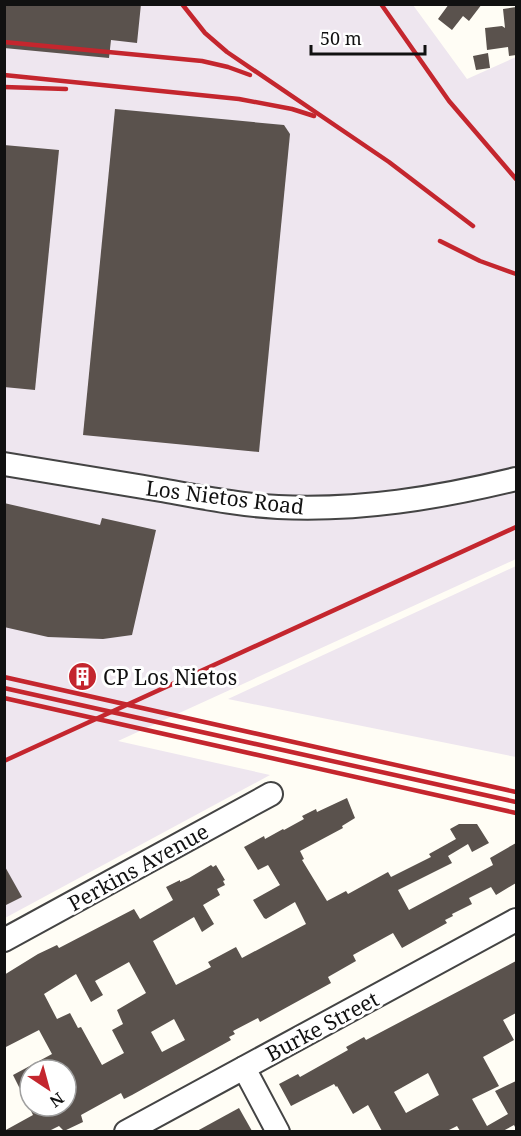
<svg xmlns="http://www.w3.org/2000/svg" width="521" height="1136" viewBox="0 0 521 1136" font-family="'Noto Serif',serif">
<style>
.industrial{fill:#eee6ef}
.building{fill:#5a524d;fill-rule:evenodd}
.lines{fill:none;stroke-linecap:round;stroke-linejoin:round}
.minor-casing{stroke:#444;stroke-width:26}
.minor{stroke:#fff;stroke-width:22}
.rail{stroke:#c4262e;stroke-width:4.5}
.labels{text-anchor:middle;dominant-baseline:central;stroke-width:6;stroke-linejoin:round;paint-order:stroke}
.street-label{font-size:21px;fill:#111;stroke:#fff}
.poi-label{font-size:21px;fill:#111;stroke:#fff;text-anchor:start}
</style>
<rect width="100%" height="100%" fill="#fffdf5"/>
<g class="industrial">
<polygon points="5,5 413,5 467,79 516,57 516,559 118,741 270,775 5,918"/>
<polygon points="516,566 516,757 228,699"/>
</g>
<g class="building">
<polygon points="4,4 141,4 137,43 111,40 109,58 4,48"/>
<polygon points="449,4 482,4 469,21 463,16 452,30 438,19"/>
<polygon points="516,7 516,55 509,56 508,47 487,50 485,28 502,26 505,28 503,9"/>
<polygon points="488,53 490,68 476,70 473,56"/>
<polygon points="115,109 284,125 290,134 259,452 83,435"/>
<polygon points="4,145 59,150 35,390 4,387"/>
<polygon points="4,503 100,525 102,518 156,530 132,635 103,639 48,637 4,627"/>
<path d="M347,798L355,818L342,826L343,828L300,851L304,859L302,860L327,901L346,891L348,894L388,872L391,877L431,857L429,854L456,839L450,829L459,824H477L489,843L472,852L468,844L448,856L452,863L398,890L409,910L493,865L490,858L516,843V883L496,895L491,887L469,898L472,904L452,914L453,916L445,920L447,923L402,948L393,933L353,955L356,961L328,977L331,983L260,1022L258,1018L233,1031L235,1034L229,1037L231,1040L132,1095L124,1099L121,1093L81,1115L83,1122L64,1131L59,1126L49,1131H4L33,1115L13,1075L52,1054L39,1030L4,1048V975L38,954L57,945L59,948L134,909L140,919L173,900L166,887L180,880V882L189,878L211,865L213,867L216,865L225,880L223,881L225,885L217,889L220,895L203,905L214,924L202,932L194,917L153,941L176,985L211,967L208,962L236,947L242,958L306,924L295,902L266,919L264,918L253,900L280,885L268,865L258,870L244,847L264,836L265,839L283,829L284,830L304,819L302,816L316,809L317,812ZM129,962L146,993L117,1010L123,1024L112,1030L124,1053L102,1065L81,1027L78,1028L70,1013L57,1019L44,994L76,974L91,1002L103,995L95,981ZM174,1019L185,1040L162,1052L151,1032ZM30,1070H66V1106H30Z"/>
<polygon points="4,865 22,897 4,906"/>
<path d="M516,961V1013L503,1020L514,1040L483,1057L499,1086L472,1099L487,1126L508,1114L495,1091L516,1081V1129L514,1125L503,1131H460L457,1126L447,1131H382L368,1105L353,1114L337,1086L336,1087L334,1084L291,1106L279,1084L298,1074L300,1077L348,1050L346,1047L364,1037L366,1040ZM428,1073L439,1095L406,1113L394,1092Z"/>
<polygon points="239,1108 252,1131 197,1131"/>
</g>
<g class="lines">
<defs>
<g id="minor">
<path d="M4,464C57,473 109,481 161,490C200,497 239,505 278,507C359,511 438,498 516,479"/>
<polyline points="4,940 271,794"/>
<polyline points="244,1068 278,1132"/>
<polyline points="126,1132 516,920"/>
</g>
</defs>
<use href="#minor" class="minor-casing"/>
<use href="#minor" class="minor"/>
<g class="rail">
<polyline points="182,4 205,33 227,52 389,162 473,226"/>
<polyline points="381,4 449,101 516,179"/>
<polyline points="4,42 202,61 228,67 250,75"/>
<polyline points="4,75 239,99 292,109 314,116"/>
<polyline points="4,87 66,89"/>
<polyline points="440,241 480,261 516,274"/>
<polyline points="4,677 516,792"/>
<polyline points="4,688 516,802"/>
<polyline points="4,698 516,813"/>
<polyline points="4,761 516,527"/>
</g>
</g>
<defs>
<symbol id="building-disc" viewBox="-11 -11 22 22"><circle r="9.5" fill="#c4262e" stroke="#fff"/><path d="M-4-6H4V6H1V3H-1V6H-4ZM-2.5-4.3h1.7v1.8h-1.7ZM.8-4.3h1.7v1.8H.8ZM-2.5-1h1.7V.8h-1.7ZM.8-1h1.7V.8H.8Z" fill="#fff"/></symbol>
</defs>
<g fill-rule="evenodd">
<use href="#building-disc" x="66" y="660" width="33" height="33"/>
</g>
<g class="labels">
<g class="street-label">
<text transform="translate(225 497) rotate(7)">Los Nietos Road</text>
<text transform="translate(138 867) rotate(-29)">Perkins Avenue</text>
<text transform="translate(322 1026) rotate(-28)">Burke Street</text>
</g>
<g class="poi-label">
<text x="103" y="677">CP Los Nietos</text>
</g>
</g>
<rect width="521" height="1136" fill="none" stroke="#111111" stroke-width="12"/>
<g transform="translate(48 1088) rotate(144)"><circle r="28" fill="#ffffff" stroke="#a0a0a0" stroke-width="1.5"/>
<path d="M0-4.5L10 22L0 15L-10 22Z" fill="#c4262e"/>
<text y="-9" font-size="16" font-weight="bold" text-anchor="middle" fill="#111111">N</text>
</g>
<path d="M311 45v9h114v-9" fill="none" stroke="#111111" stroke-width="3"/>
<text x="320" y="45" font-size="18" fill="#111111" stroke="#ffffff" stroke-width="4.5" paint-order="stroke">50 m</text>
</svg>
